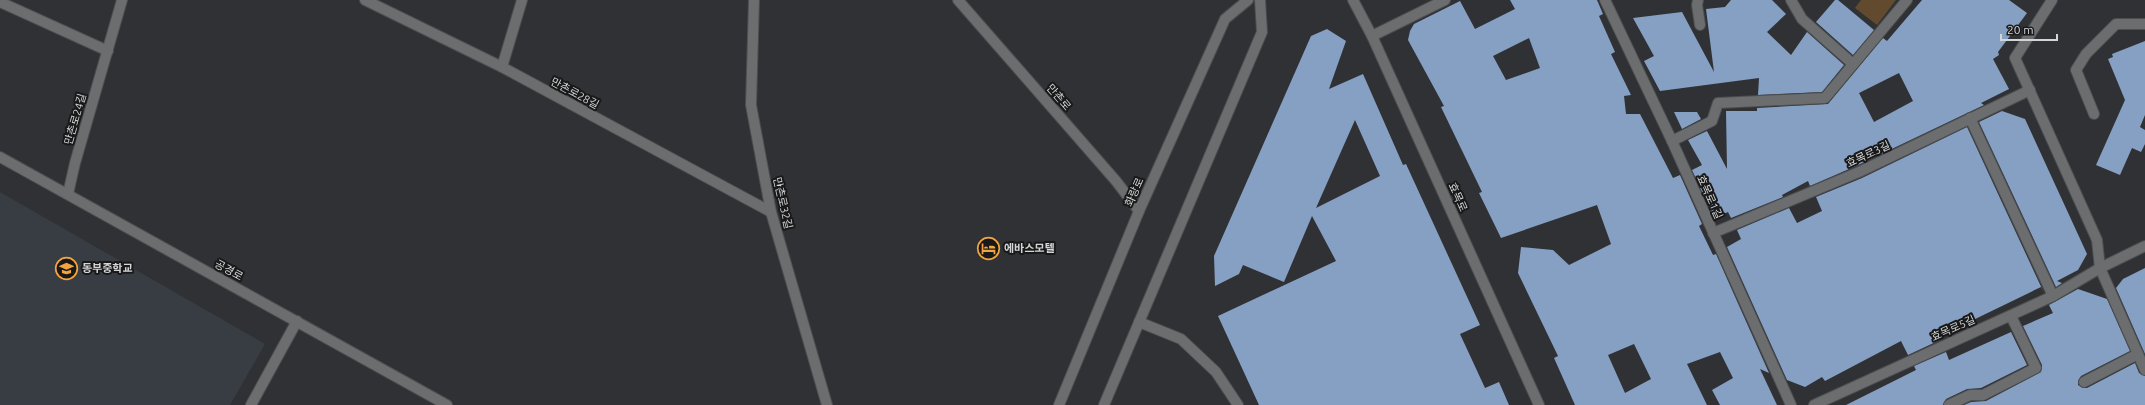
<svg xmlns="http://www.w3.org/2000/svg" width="2145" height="405" viewBox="0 0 2145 405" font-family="Ubuntu,'Noto Sans KR',sans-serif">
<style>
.built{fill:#383d44}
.green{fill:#614a2e}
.building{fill:#86a0c4;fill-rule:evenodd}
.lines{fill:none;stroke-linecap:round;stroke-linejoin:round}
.service-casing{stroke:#4d4e50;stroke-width:12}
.minor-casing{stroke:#4d4e50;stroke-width:12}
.tertiary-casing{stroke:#4d4e50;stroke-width:12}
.secondary-casing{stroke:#4d4e50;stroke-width:12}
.service{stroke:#6b6d6f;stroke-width:10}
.minor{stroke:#6b6d6f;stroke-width:10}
.tertiary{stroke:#6b6d6f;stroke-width:10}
.secondary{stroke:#6b6d6f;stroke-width:10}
.labels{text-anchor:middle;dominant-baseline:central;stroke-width:4;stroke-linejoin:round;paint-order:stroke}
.street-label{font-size:11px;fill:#d4d5d7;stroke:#19191a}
.poi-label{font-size:11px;font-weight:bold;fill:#d4d5d7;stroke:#19191a;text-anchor:start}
</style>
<rect width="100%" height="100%" fill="#303134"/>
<polygon class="built" points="0,192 265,344 230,405 0,405"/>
<polygon class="green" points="1861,0 1896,0 1877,25 1855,8"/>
<g class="building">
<path d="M1510,0H1597L1603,14L1599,16L1615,52L1611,54L1631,95L1624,96L1626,114H1640L1673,178L1680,175L1702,224L1699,226L1713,255L1716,254L1769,373L1760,369L1777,405H1720L1712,390L1733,378L1720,352L1687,364L1707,405H1575L1554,358L1558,356L1518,273L1521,247L1553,250L1569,265L1611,244L1597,205L1501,238L1479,193L1482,192L1441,107L1444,106L1408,40L1410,31L1414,24L1460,1L1475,29L1515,9ZM1529,38L1540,68L1506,80L1493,56ZM1634,344L1651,379L1625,393L1608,355Z"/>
<polygon points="1731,0 1772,0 1786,14 1767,32 1791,55 1807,32 1844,65 1822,92 1758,95 1759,78 1660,91 1644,61 1654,56 1633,18 1682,12 1714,72 1706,9 1725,7"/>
<polygon points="1835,0 1838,0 1874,30 1853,55 1816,22"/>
<path d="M1922,0H2009L2027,13L1998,52L1999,55L1993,59L2009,89L1981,103L1984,105L1856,166L1810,186L1808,181L1782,195L1783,197L1731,218L1728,212L1714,218L1692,170L1702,165L1688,140L1707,131L1727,169L1726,111H1757V108L1828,104L1883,38L1887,41ZM1899,73L1913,101L1874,122L1859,93Z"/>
<path d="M1327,29L1346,41L1329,89L1363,74L1403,165L1406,164L1480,325L1460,334L1485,388L1499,382L1509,405H1259L1218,316L1336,261L1312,216L1284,282L1243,265L1239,274L1215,286L1214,256L1311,36ZM1355,120L1380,176L1316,208Z"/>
<polygon points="2145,41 2145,115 2140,127 2145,130 2145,144 2141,152 2132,148 2120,175 2096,165 2125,100 2108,59 2113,57 2112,54"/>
<polygon points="2002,111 2025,119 2087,254 2078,270 2057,281 2062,283 2056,287 1979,122"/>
<polygon points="1674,112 1697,112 1701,119 1682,129"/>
<polygon points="1967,127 2044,293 2041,287 1938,337 1940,340 1908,355 1901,341 1825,381 1822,377 1805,387 1787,380 1727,247 1741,239 1737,230 1789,208 1797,223 1822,211 1816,197 1862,178"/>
<polygon points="2145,268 2145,354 2116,288 2123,279"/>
<polygon points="2078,289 2107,299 2130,351 2081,376 2078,381 2078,385 2083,388 2087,388 2135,363 2139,373 2145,376 2145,405 1964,405 1971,402 1986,401 2041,372 2042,365 2023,326 2053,313 2049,305"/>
<polygon points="2011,332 2027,365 1981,388 1967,389 1946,399 1943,405 1846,405 1916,370 1914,366 1946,352 1949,360"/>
</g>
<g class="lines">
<defs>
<g id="service">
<polyline points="1698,0 1697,5 1700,25"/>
<polyline points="1791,0 1802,19 1853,64"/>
<polyline points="2094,114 2076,70 2086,54 2116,24 2145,24"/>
<polyline points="1970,118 2053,296"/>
<polyline points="1672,141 1712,121 1718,103 1825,98 1907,0"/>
<polyline points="1713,233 1859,172 2030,90"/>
<polyline points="2084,382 2138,354"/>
<polyline points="1949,405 1970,395 1983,395 2036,368 2011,316"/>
</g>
<g id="minor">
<polyline points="365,0 502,67 771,212"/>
<polyline points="754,0 751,105 771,212 827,405"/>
<polyline points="1605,0 1672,141 1791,405"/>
<polyline points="2052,0 2015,58 2097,240 2100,268 2145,370"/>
<polyline points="0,2 108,51"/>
<polyline points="1372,36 1445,0"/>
<polyline points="502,67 522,0"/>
<polyline points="1139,322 1181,339 1216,372 1238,405"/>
<polyline points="251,405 297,321"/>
<polyline points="1814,405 2053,296 2100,268 2145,246"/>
</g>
<g id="tertiary">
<polyline points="1353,0 1372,36 1539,405"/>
<polyline points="0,157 447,405"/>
<polyline points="68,194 75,163 122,0"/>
</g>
<g id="secondary">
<polyline points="958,0 1116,181 1139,211"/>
<polyline points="1059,405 1139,211 1225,19 1248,0"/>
<polyline points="1104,405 1262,32 1260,0"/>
</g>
</defs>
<use href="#service" class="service-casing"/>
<use href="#minor" class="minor-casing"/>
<use href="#tertiary" class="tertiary-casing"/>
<use href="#secondary" class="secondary-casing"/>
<use href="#service" class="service"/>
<use href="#minor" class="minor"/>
<use href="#tertiary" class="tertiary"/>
<use href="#secondary" class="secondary"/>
</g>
<defs>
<symbol id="hotel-ring" viewBox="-11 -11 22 22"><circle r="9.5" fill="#19191a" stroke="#f1a540" stroke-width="1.5"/><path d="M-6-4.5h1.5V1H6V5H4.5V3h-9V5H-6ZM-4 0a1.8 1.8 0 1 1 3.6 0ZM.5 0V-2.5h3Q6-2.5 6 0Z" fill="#f1a540"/></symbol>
<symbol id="school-ring" viewBox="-11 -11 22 22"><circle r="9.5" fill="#19191a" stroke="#f1a540" stroke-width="1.5"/><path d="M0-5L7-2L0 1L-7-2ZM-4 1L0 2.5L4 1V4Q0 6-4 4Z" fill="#f1a540"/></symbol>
</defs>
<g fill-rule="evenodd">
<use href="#hotel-ring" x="976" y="236" width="25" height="25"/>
<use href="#school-ring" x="54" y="256" width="25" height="25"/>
</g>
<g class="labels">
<g class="street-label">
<text transform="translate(575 93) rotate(28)">만촌로28길</text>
<text transform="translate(1059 97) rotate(49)">만촌로</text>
<text transform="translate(75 119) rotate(-74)">만촌로24길</text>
<text transform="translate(1868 154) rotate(-25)">효목로3길</text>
<text transform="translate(1134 192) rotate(-66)">화랑로</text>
<text transform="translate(1458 197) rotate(66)">효목로</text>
<text transform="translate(1710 197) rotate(66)">효목로1길</text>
<text transform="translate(783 203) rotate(77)">만촌로32길</text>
<text transform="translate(229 270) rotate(29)">공경로</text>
<text transform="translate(1953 328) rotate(-24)">효목로5길</text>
</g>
<g class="poi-label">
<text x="1004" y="248">에바스모텔</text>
<text x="82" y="268">동부중학교</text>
</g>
</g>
<path d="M2001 34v6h56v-6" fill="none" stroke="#d4d5d7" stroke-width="2"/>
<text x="2007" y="34" font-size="12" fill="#d4d5d7" stroke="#19191a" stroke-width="3" paint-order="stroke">20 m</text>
</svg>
